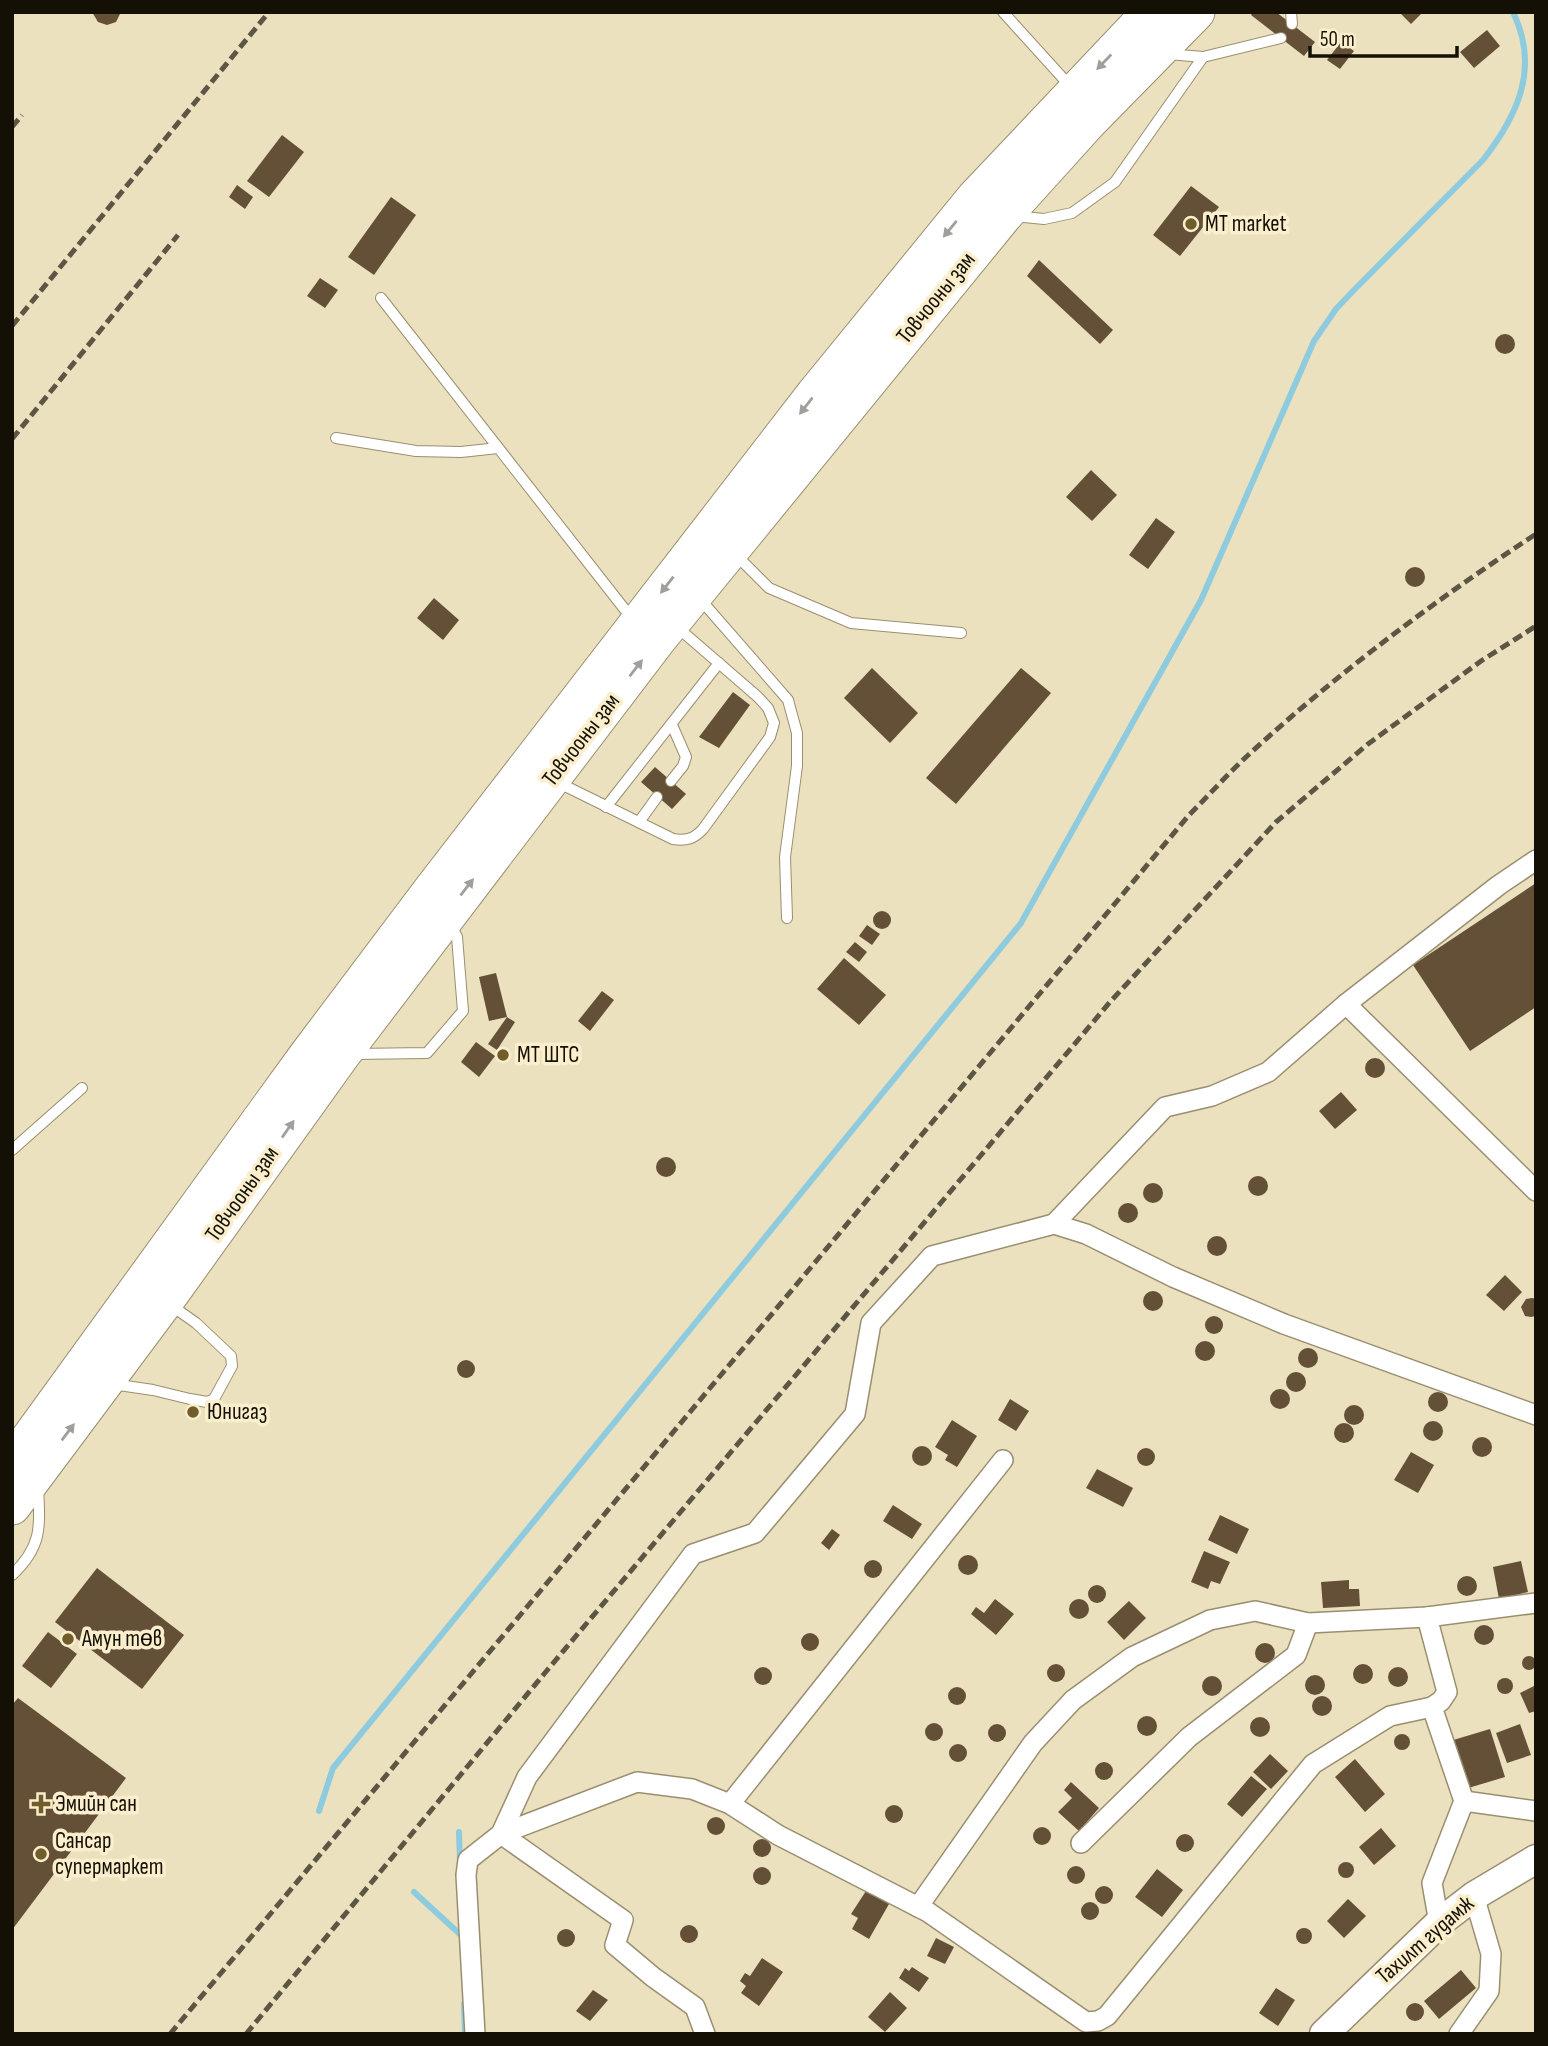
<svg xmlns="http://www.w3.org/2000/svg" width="1548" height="2046" viewBox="0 0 1548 2046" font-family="'Sofia Sans Condensed',sans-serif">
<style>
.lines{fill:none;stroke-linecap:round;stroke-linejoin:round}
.stream{stroke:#8ecbde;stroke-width:6}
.building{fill:#635037}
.lane-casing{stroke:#998e6f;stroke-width:12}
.street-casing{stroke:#998e6f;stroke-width:22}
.secondary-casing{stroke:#998e6f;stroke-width:31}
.highway-casing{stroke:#998e6f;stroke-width:39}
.lane{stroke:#fff;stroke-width:10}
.street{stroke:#fff;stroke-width:19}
.secondary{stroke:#fff;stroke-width:28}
.highway{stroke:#fff;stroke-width:37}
.rail{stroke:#5d5644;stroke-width:5;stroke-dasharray:10 5;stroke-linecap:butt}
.oneway{fill:#a19f9b}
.poi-dot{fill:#705d2b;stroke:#faeecc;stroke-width:2.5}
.labels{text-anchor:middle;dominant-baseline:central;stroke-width:7;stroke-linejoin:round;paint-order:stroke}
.poi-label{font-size:23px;fill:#141005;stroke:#faeecc;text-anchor:start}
.street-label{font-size:23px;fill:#141005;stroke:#faeecc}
</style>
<rect width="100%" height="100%" fill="#ece1bf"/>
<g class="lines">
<g class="stream">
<path d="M319,1811L333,1768L1021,923L1201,600L1314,341L1336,309L1354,290L1483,160C1518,115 1540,68 1513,12"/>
<polyline points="459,1832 460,1861"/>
<polyline points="414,1892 463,1937 463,1941"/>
<polyline points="464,2004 465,2034"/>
</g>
</g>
<g class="building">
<polygon points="92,12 121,12 116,22 107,25 98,22"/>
<polygon points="1253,12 1276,12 1315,42 1304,56 1251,15"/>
<polygon points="1399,12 1423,12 1411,24"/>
<polygon points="1487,30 1500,46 1474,68 1460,52"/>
<polygon points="1341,42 1354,51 1340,69 1327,60"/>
<polygon points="282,135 304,152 269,197 247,181"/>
<polygon points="237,185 253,197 245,209 229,197"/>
<polygon points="1191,186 1219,207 1180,256 1153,235"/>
<polygon points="391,197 416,215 374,275 348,257"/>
<polygon points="1039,260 1113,330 1100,344 1027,276"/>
<polygon points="320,278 338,290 325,308 307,296"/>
<circle cx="1505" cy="344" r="10"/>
<polygon points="1091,470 1117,495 1092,521 1066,497"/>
<polygon points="1156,518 1175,532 1148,569 1129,555"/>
<circle cx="1415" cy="577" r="10"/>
<polygon points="434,598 459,620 443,640 417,618"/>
<polygon points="872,668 918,713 890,743 844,698"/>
<polygon points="1021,668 1051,693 956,804 926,778"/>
<polygon points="733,692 750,705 719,748 699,737"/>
<polygon points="655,767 686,794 672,809 641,782"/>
<polygon points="1536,883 1536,1007 1470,1051 1413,965"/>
<circle cx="882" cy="920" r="9"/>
<polygon points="867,925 880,934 872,945 859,936"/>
<polygon points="855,942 867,952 859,962 846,952"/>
<polygon points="844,958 886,995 859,1025 817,989"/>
<polygon points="496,973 507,1017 515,1022 497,1050 488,1044 507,1017 489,1021 479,977"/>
<polygon points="602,991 614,1000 590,1031 578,1021"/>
<polygon points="476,1042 495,1056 479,1077 461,1062"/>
<circle cx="1375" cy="1068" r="10"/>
<polygon points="1341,1092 1357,1110 1335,1129 1319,1111"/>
<circle cx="666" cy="1167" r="10"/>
<circle cx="1258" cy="1186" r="10"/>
<circle cx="1153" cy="1193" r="10"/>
<circle cx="1128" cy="1213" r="10"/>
<circle cx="1217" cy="1246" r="10"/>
<polygon points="1505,1275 1522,1292 1504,1311 1486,1295"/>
<circle cx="1153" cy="1301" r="10"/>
<polygon points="1532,1298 1536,1299 1536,1316 1531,1317 1525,1316 1521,1307 1526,1299"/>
<circle cx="1214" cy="1325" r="9"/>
<circle cx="1205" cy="1351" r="10"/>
<circle cx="1308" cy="1358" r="10"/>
<circle cx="466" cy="1369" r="9"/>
<circle cx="1296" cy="1382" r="10"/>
<circle cx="1280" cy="1399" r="10"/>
<circle cx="1438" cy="1402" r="10"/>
<polygon points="1010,1399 1029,1411 1016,1431 998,1420"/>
<circle cx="1354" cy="1415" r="10"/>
<polygon points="952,1420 977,1436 957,1467 945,1460 948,1455 935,1447"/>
<circle cx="1433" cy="1431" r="10"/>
<circle cx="1344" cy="1433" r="10"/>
<circle cx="1482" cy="1447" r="10"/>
<circle cx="922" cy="1456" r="10"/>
<circle cx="1146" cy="1457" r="9"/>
<polygon points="1411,1452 1434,1465 1418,1493 1394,1480"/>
<polygon points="1097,1469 1133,1488 1123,1507 1086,1488"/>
<polygon points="893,1505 922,1524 912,1539 883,1521"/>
<polygon points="1220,1515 1249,1529 1237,1554 1208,1540"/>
<polygon points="832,1529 840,1535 829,1550 821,1543"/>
<polygon points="1204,1551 1230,1562 1220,1584 1211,1581 1208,1589 1191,1582"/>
<circle cx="968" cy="1565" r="10"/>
<circle cx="873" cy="1569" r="9"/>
<polygon points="1521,1561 1528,1592 1499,1599 1493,1567"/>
<polygon points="97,1568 184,1635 142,1689 55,1622"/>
<circle cx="1467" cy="1586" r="10"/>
<polygon points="1349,1580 1349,1589 1359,1589 1360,1606 1323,1608 1321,1582"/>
<circle cx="1097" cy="1594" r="9"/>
<polygon points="995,1599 1014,1614 996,1635 971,1614 976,1607 984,1613"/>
<circle cx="1079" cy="1609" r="10"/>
<polygon points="1129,1601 1146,1618 1124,1640 1107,1622"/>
<circle cx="1484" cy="1635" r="10"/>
<polygon points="48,1632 77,1654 51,1688 22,1666"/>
<circle cx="810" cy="1642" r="9"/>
<circle cx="1265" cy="1653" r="10"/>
<circle cx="1529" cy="1663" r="7"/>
<circle cx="1056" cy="1673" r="9"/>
<circle cx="1363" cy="1674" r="10"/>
<circle cx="763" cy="1676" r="9"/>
<circle cx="1398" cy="1677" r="10"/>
<circle cx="1315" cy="1685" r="10"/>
<circle cx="1212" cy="1686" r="10"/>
<circle cx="1505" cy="1686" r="8"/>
<polygon points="1536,1685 1536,1711 1529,1713 1520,1693"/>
<circle cx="957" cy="1696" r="9"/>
<circle cx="1322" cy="1706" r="10"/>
<polygon points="18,1698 126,1778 12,1930 12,1705"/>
<circle cx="1147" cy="1726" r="10"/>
<circle cx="1260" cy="1727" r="10"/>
<circle cx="934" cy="1732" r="9"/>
<polygon points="1520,1724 1531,1755 1507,1763 1496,1733"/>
<circle cx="997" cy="1733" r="9"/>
<polygon points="1490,1729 1505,1777 1465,1789 1450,1741"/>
<circle cx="1402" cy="1742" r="8"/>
<circle cx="958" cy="1753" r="9"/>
<polygon points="1270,1754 1288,1771 1271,1789 1253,1772"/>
<polygon points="1355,1759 1385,1794 1365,1812 1335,1777"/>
<circle cx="1104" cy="1771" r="9"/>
<polygon points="1251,1776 1267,1789 1242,1817 1227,1804"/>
<polygon points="1071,1782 1099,1808 1079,1831 1058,1812 1072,1798 1064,1790"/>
<circle cx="894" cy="1814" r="9"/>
<circle cx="716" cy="1826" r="9"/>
<circle cx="1042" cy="1836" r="9"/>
<polygon points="1381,1828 1396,1846 1374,1865 1359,1847"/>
<circle cx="1185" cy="1843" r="9"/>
<circle cx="762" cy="1848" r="9"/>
<circle cx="1346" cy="1870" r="8"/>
<circle cx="1076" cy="1875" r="9"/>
<circle cx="762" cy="1876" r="9"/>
<polygon points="1157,1869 1183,1890 1162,1917 1135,1897"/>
<circle cx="1104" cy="1895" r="9"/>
<polygon points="866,1891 889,1904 869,1939 852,1929 858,1918 851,1914"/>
<polygon points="1348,1899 1366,1916 1344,1938 1327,1921"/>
<circle cx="1090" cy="1911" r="9"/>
<circle cx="689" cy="1934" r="9"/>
<circle cx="1304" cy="1936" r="8"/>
<circle cx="566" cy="1938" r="9"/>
<polygon points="936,1938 954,1947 945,1964 927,1956"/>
<polygon points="762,1958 783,1972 759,2006 741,1993 746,1986 740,1981 745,1973 750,1976"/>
<polygon points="912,1967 929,1978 919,1992 899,1978 905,1968 909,1971"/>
<polygon points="1461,1970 1476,1988 1439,2019 1424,2001"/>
<polygon points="1276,1988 1295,2000 1278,2026 1259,2013"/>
<polygon points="593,1990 608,2000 590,2021 576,2011"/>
<polygon points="890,1992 907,2008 885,2032 868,2017"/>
<circle cx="1415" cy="2012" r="9"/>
</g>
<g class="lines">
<defs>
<g id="lane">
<polyline points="1003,12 1070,86"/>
<polyline points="1291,12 1292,24"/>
<polyline points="1168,54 1203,57 1281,38"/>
<polyline points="1014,216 1044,219 1072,213 1115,182 1203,57"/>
<polyline points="381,298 633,620"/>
<polyline points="336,438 416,451 461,452 498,448"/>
<polyline points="736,555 769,588 851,623 961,633"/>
<polyline points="700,599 788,700 797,733 797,766 785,857 787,918"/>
<polyline points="671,781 683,766 686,757 672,725"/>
<path d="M557,782L673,839C686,841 694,839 703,829L770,737L774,723L768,708L758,697L677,627"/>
<polyline points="606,807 719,663"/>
<polyline points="639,822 657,797"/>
<polyline points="353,1054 427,1053 463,1011 457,937 451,925"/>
<polyline points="12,1150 82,1088"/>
<polyline points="112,1384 153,1390 190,1399 207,1402 214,1399 232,1366 231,1356 196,1323 172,1306"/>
<path d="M12,1575C41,1548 41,1527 38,1490"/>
</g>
<g id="street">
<polyline points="1346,1004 1536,1191"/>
<polyline points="1054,1224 1165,1107 1212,1096 1268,1072 1346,1004 1499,885 1536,860"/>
<polyline points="1427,1617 1447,1692 1441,1701 1432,1707 1464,1801 1432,1883 1439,1923"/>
<polyline points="1464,1801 1536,1811"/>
<polyline points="730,1804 1003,1460"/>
<polyline points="501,1834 527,1777 693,1554 755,1533 855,1414 871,1323 932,1256 1054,1224 1086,1234 1173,1277 1284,1324 1536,1415"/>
<polyline points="501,1834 623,1920 615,1945 653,1977 695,2007 705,2034"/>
<polyline points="1081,1843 1189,1737 1296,1655 1308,1623"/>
<polyline points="918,1907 1033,1743 1073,1700 1132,1657 1210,1620 1255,1611 1308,1623 1427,1617 1536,1603"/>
<polyline points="475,2034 466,1875 468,1860 501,1834 637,1782 692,1789 730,1804 778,1835 928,1912 1086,2022 1098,2021 1107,2016 1313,1764 1390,1716 1432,1707"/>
<polyline points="1459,2034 1489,1991 1491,1954 1474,1896"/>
</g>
<polyline id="secondary" points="1324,2034 1439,1923 1474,1896 1536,1859"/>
<g id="highway">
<polyline points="12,1463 307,1056 432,890 815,394 975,198 1151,12"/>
<polyline points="12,1506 165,1301 342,1054 657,640 1004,215 1088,122 1196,12"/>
</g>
</defs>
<use href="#lane" class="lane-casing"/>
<use href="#street" class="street-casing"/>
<use href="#secondary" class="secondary-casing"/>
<use href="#highway" class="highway-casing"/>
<use href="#lane" class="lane"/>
<use href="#street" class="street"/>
<use href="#secondary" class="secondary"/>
<use href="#highway" class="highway"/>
<g class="rail">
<polyline points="12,127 22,115"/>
<polyline points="12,326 269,12"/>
<polyline points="12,439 178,235"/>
<path d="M170,2034L1189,815C1208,796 1226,776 1245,758C1335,675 1434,601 1536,534"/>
<polyline points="246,2034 544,1674 1110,1002 1276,822 1368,744 1481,661 1536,626"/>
</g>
</g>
<defs><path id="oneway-solid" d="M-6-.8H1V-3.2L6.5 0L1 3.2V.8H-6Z" transform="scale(1.75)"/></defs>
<g class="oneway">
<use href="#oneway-solid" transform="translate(1104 62) rotate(134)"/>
<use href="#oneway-solid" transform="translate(950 229) rotate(129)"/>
<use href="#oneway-solid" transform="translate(806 406) rotate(128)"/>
<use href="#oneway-solid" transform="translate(667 585) rotate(128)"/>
<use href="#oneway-solid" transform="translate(636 668) rotate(-52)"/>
<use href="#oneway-solid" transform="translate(467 887) rotate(-52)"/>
<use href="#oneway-solid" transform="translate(288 1129) rotate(-55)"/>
<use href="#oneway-solid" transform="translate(68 1432) rotate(-53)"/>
</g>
<g class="poi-dot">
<circle cx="1191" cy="224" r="7"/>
<circle cx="503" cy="1055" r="7"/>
<circle cx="193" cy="1412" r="7"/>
<circle cx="68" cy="1639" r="7"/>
<path d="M37.5 1793.5h7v7h7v7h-7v7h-7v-7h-7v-7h7z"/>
<circle cx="41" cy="1854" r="7"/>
</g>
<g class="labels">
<g class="poi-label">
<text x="1205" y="224">MT market</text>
<text x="517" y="1055">MT ШТС</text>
<text x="207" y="1412">Юнигаз</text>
<text x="82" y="1639">Амун төв</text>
<text x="55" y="1804">Эмийн сан</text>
<text x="55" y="1841">Сансар<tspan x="55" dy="26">супермаркет</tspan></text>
</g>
<g class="street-label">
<text transform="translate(936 298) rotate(-51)">Товчооны зам</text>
<text transform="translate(581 740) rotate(-52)">Товчооны зам</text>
<text transform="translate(242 1194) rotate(-55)">Товчооны зам</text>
<text transform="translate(1425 1940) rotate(-41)">Тахилт гудамж</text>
</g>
</g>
<rect width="1548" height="2046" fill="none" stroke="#141005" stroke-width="28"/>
<path d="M1310 46v10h147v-10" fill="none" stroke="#141005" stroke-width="3.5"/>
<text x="1320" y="46" font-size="21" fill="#141005" stroke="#faeecc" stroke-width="5" paint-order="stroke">50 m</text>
</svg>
